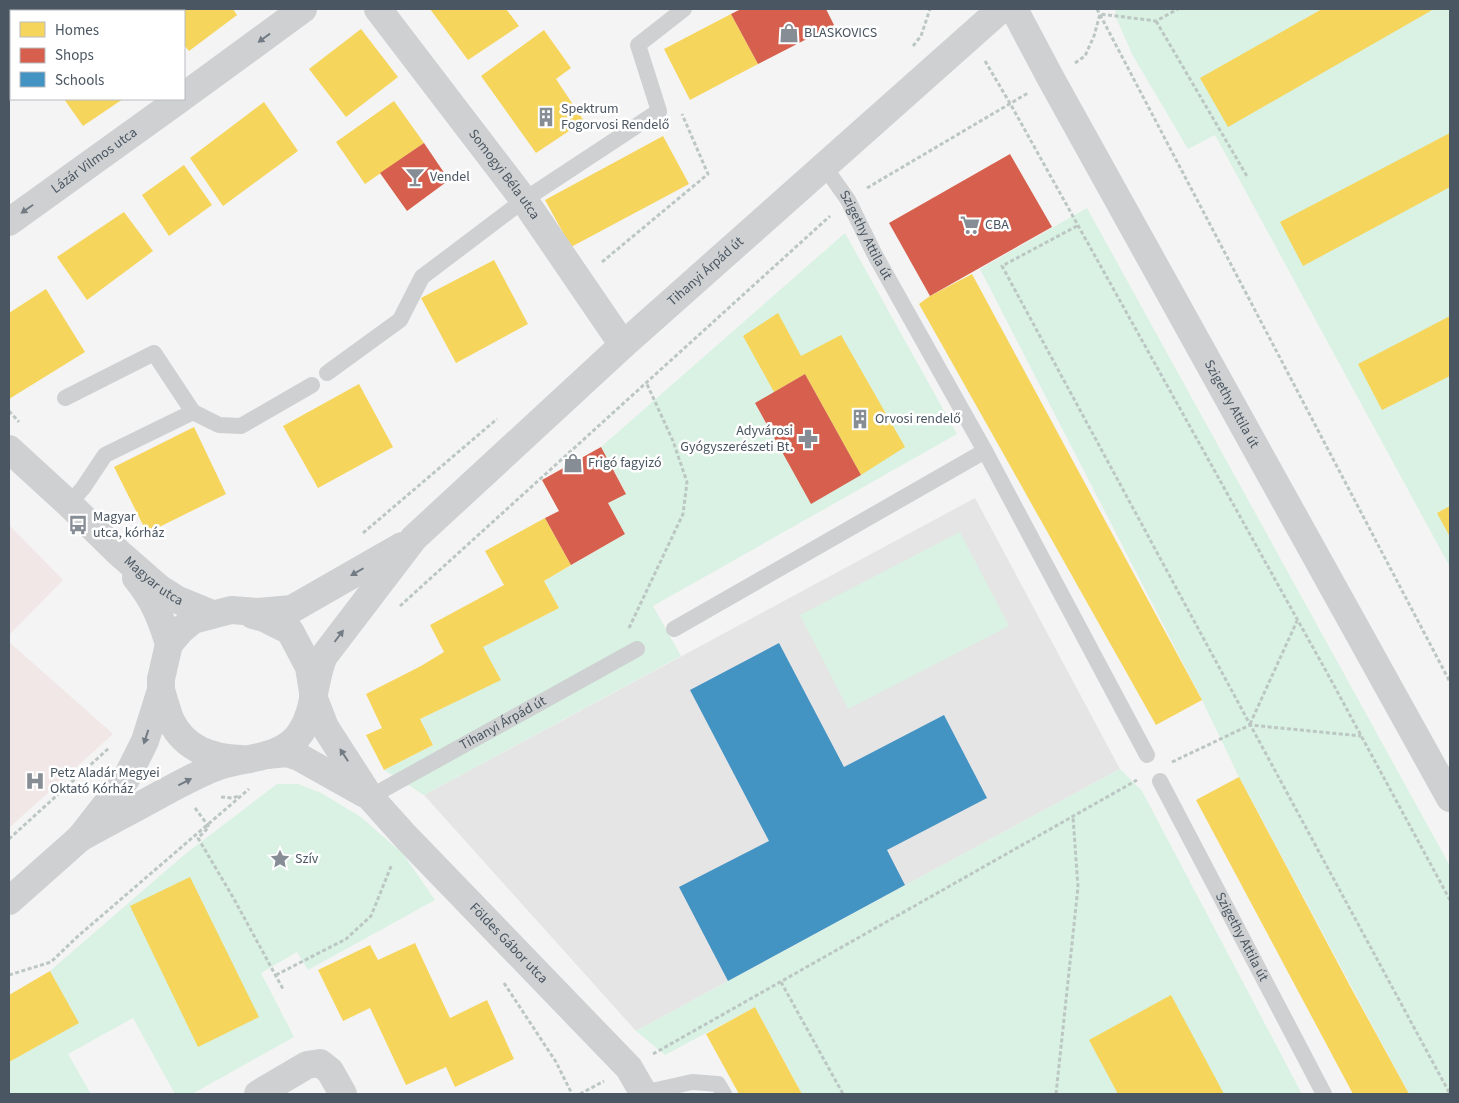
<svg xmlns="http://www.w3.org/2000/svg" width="1459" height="1103" viewBox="0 0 1459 1103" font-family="'Source Sans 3',sans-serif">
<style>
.education{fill:#e6e5e6}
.medical{fill:#f1e7e6}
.green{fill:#d9f2e3}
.homes{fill:#f6d55c}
.shops{fill:#d6604d}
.schools{fill:#4393c3}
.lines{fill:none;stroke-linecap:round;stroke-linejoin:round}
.path{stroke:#bcc7c4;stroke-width:3;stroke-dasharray:4 2.5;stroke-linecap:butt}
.service{stroke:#ced0d2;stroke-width:16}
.minor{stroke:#ced0d2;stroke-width:28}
.tertiary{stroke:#ced0d2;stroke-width:28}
.oneway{fill:#727b83}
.labels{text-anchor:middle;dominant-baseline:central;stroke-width:5;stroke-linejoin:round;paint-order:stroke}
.poi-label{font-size:14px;fill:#4a5661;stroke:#fff;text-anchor:start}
.street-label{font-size:14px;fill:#4a5661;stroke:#fff}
</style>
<rect width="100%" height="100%" fill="#f4f4f4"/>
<polygon class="education" points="975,498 1120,769 636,1031 424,795"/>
<g class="medical">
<polygon points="9,525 63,580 9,635"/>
<polygon points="9,642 113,734 9,828"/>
</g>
<g class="green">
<polygon points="1116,9 1450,9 1450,567 1215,135 1188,149 1132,54 1115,15"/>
<polygon points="1087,208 1450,866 1450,1094 1409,1094 1239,777 1202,700 980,269"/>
<polygon points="845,233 957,434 653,606 681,656 424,795 384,770 433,745 420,719 500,680 483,647 559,608 544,581 625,534 608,503 626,493 601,447"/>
<polygon points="960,532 1009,626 848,709 800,615"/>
<polygon points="1120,769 1142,791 1302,1094 802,1094 755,1007 665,1055 636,1031"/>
<polygon points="277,784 298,784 321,793 361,817 403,854 435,900 308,970 297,952 261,973 294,1037 192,1094 175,1094 133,1018 68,1054 91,1094 9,1094 9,1062 78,1023 50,971 184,855"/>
</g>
<g class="homes">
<polygon points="11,9 81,9 78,11 13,11"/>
<polygon points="167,9 233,9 237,15 189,51 184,45 184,11 163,11"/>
<polygon points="430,9 506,9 519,26 468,60"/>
<polygon points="1322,9 1434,9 1228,127 1200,78"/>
<polygon points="731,14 758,64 690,100 664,49"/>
<polygon points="361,29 398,77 346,117 309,69"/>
<polygon points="544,30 571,68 556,79 584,121 536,153 481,76"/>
<polygon points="64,99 123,99 83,126"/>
<polygon points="394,101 424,143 365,184 336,142"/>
<polygon points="264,102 298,151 223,206 190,158"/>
<polygon points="1450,133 1450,187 1303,266 1280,222"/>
<polygon points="663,136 689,184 571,247 545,200"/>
<polygon points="184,165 212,205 169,236 142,195"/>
<polygon points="124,212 153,251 87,300 57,257"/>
<polygon points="494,260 528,324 456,363 421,298"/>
<polygon points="972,274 1202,700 1156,725 919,304 930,296"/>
<polygon points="46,289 85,352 9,399 9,313"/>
<polygon points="778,313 801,356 841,335 905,447 861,475 805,374 774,392 743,336"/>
<polygon points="1450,316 1450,376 1382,410 1358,364"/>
<polygon points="359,384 393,447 318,488 283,426"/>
<polygon points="194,427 226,494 147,533 114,467"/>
<polygon points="1450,506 1450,537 1437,513"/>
<polygon points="545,518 571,565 544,581 559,608 483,647 501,680 420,719 433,745 384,770 366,735 382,728 366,694 421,666 444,652 430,625 504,585 485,551"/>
<polygon points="1239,777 1350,986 1409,1094 1353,1094 1196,800"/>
<polygon points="190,877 259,1017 198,1047 130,906"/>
<polygon points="415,943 450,1018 487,1000 514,1059 455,1087 446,1067 406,1085 370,1008 343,1021 318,970 370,945 378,960"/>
<polygon points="50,971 79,1023 9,1062 9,995"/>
<polygon points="1171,995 1224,1094 1118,1094 1089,1040"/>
<polygon points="755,1007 792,1076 802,1094 739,1094 706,1034"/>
</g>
<g class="shops">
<polygon points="741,9 826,9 834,25 758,64 731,14"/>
<polygon points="424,143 449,180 407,211 380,173"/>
<polygon points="1010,154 1052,227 930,296 889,223"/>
<polygon points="805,374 861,475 811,504 755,403"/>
<polygon points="601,447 626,494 608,503 625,534 571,565 545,518 559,511 542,480"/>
</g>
<polygon class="schools" points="779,643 844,767 944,715 987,798 887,850 905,885 728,981 679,887 769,841 690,690"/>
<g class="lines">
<g class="path">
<polyline points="1097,9 1450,682"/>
<polyline points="1156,21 1248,178"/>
<polyline points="913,46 921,36 930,9"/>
<polyline points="985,61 1011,105 1331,680 1450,900"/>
<polyline points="1075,63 1085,56 1094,36 1100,14 1156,21 1178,9"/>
<polyline points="867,188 1028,93"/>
<polyline points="1077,226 1002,266 1450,1094"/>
<polyline points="602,262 708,174 682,114"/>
<polyline points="9,411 19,422"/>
<polyline points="363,533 497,419"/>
<polyline points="400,606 830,216"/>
<polyline points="629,628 683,514 687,482 673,441 646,382"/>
<polyline points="1250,724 1297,621"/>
<polyline points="1172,762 1250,725 1361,736"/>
<polyline points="221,797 232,798 239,796"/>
<polyline points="195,808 209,827 198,838 234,899 283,989"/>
<polyline points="9,839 109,748"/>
<polyline points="9,975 51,962 77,937 249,789"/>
<polyline points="276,975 346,939 371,916 392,864"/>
<polyline points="781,982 843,1094"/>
<polyline points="504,983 556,1062 572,1094"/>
<polyline points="653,1054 1137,780"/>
<polyline points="580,1094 604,1081"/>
<polyline points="1056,1094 1078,887 1073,817"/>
</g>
<g class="service">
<path id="s1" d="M824,166L848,200L875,255L985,451L1147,755"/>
<polyline points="327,373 400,320 422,277 524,200 659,111 638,45 684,9"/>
<polyline points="65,398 154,353 193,412"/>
<polyline points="69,504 83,488 105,455 193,412 219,425 241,426 312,385"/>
<polyline points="674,629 985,451"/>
<path id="s2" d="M1160,781L1324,1094"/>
<path id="s3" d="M370,797L637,649"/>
<polyline points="643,1093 692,1082 718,1084 724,1094"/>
</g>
<g class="minor">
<path id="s4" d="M378,9L524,200L623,345"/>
<polyline points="184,96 303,9"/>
<path id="s5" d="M9,222L180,99"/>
<path id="s6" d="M9,449L69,504L119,553L159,588L178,600L212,614"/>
<path d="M136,578C154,600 161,618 169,644"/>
<path id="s7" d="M313,696L325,727L370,797L405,836L629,1068L644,1094"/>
<polyline points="267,755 287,753 299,757 365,794"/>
<polyline points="258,1094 307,1065 320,1063 330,1071 343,1094"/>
</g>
<g class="tertiary">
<path id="s8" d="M1014,9L1050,77L1450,798"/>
<polyline points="253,615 264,618 290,631 309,667 313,692"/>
<path d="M161,690C164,700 167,711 171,721C185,749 211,758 241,759"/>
<path id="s9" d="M80,838C107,823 134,809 161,794C180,784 199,773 219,766C246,757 284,759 301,732C316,709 313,680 324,656L414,538L623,345L1001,9"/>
<polyline points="9,901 80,838 126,779 145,741 161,690 161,679 169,644 181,630 193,620 231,610 258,612 292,609 402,546"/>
</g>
</g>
<defs><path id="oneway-solid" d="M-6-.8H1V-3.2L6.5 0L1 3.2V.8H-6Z" transform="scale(1.25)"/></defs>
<g class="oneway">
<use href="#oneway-solid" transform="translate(264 38) rotate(144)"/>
<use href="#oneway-solid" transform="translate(27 209) rotate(145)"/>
<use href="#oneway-solid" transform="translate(357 572) rotate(150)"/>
<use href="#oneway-solid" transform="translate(339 636) rotate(-53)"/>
<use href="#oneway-solid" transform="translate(146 737) rotate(108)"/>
<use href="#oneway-solid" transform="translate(344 755) rotate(-123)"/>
<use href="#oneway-solid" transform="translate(185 782) rotate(-27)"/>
</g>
<defs>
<symbol id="shop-bare" viewBox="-9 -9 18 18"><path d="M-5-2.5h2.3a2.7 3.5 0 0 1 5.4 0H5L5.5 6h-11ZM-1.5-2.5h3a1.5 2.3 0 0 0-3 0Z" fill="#868d94" stroke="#fff" stroke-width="2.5" paint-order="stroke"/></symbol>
<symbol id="building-bare" viewBox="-9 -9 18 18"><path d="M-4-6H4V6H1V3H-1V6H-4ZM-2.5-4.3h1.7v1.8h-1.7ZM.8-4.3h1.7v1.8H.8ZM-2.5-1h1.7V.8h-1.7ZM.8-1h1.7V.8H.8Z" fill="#868d94" stroke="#fff" stroke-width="2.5" paint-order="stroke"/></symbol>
<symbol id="bar-bare" viewBox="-9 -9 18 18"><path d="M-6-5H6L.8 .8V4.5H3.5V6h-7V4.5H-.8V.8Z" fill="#868d94" stroke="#fff" stroke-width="2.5" paint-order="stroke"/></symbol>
<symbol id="supermarket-bare" viewBox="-9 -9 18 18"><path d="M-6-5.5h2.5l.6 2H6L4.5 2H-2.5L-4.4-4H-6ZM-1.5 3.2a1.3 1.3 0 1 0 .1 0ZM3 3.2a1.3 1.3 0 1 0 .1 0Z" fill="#868d94" stroke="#fff" stroke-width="2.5" paint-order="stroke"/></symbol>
<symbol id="pharmacy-bare" viewBox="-9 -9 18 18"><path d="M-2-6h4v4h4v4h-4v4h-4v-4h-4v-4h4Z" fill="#868d94" stroke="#fff" stroke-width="2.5" paint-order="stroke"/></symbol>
<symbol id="bus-bare" viewBox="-9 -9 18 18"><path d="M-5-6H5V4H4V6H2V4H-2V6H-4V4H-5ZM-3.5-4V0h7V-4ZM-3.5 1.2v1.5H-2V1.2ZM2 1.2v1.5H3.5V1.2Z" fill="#868d94" stroke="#fff" stroke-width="2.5" paint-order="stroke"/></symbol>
<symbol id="hospital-bare" viewBox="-9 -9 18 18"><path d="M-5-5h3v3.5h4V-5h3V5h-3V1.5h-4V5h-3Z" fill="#868d94" stroke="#fff" stroke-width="2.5" paint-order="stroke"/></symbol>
<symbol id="sight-bare" viewBox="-9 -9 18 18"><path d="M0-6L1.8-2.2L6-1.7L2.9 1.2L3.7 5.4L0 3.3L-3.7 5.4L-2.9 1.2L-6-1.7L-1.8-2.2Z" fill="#868d94" stroke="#fff" stroke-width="2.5" paint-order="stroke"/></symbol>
</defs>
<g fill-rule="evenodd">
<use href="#shop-bare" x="775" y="19" width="28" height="28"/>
<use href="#building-bare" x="532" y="103" width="28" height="28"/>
<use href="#bar-bare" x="401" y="163" width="28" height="28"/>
<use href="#supermarket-bare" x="956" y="211" width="28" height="28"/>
<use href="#building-bare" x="846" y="405" width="28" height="28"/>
<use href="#pharmacy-bare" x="794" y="425" width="28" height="28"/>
<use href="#shop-bare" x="559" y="449" width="28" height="28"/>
<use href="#bus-bare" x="64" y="511" width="28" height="28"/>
<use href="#hospital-bare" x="21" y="767" width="28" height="28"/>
<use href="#sight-bare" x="266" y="845" width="28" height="28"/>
</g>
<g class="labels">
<g class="poi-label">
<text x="804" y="33">BLASKOVICS</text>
<text x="561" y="109">Spektrum<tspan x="561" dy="16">Fogorvosi Rendelő</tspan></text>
<text x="430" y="177">Vendel</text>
<text x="985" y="225">CBA</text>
<text x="875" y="419">Orvosi rendelő</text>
<text x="793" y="431" text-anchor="end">Adyvárosi<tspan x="793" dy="16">Gyógyszerészeti Bt.</tspan></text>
<text x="588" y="463">Frigó fagyizó</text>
<text x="93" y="517">Magyar<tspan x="93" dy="16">utca, kórház</tspan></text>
<text x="50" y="773">Petz Aladár Megyei<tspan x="50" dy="16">Oktató Kórház</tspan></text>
<text x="295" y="859">Szív</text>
</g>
<g class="street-label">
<text stroke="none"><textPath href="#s5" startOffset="105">Lázár Vilmos utca</textPath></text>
<text stroke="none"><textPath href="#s4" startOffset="208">Somogyi Béla utca</textPath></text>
<text stroke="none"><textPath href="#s1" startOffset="81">Szigethy Attila út</textPath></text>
<text stroke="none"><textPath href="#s9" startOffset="871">Tihanyi Árpád út</textPath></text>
<text stroke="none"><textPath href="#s8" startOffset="451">Szigethy Attila út</textPath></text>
<text stroke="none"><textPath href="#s6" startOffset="196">Magyar utca</textPath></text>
<text stroke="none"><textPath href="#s3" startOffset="152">Tihanyi Árpád út</textPath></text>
<text stroke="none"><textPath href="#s2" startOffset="176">Szigethy Attila út</textPath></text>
<text stroke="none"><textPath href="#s7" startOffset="318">Földes Gábor utca</textPath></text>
</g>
</g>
<rect width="1459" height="1103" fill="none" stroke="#4a5661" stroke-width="20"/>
<rect x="10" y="10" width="175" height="90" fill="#ffffff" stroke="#b7bbc0"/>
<rect x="20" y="22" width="25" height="15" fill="#f6d55c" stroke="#b7bbc0"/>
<text x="55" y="35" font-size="15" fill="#4a5661">Homes</text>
<rect x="20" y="48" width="25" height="15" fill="#d6604d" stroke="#b7bbc0"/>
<text x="55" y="60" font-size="15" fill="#4a5661">Shops</text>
<rect x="20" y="72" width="25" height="15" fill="#4393c3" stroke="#b7bbc0"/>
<text x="55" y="85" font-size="15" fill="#4a5661">Schools</text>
</svg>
